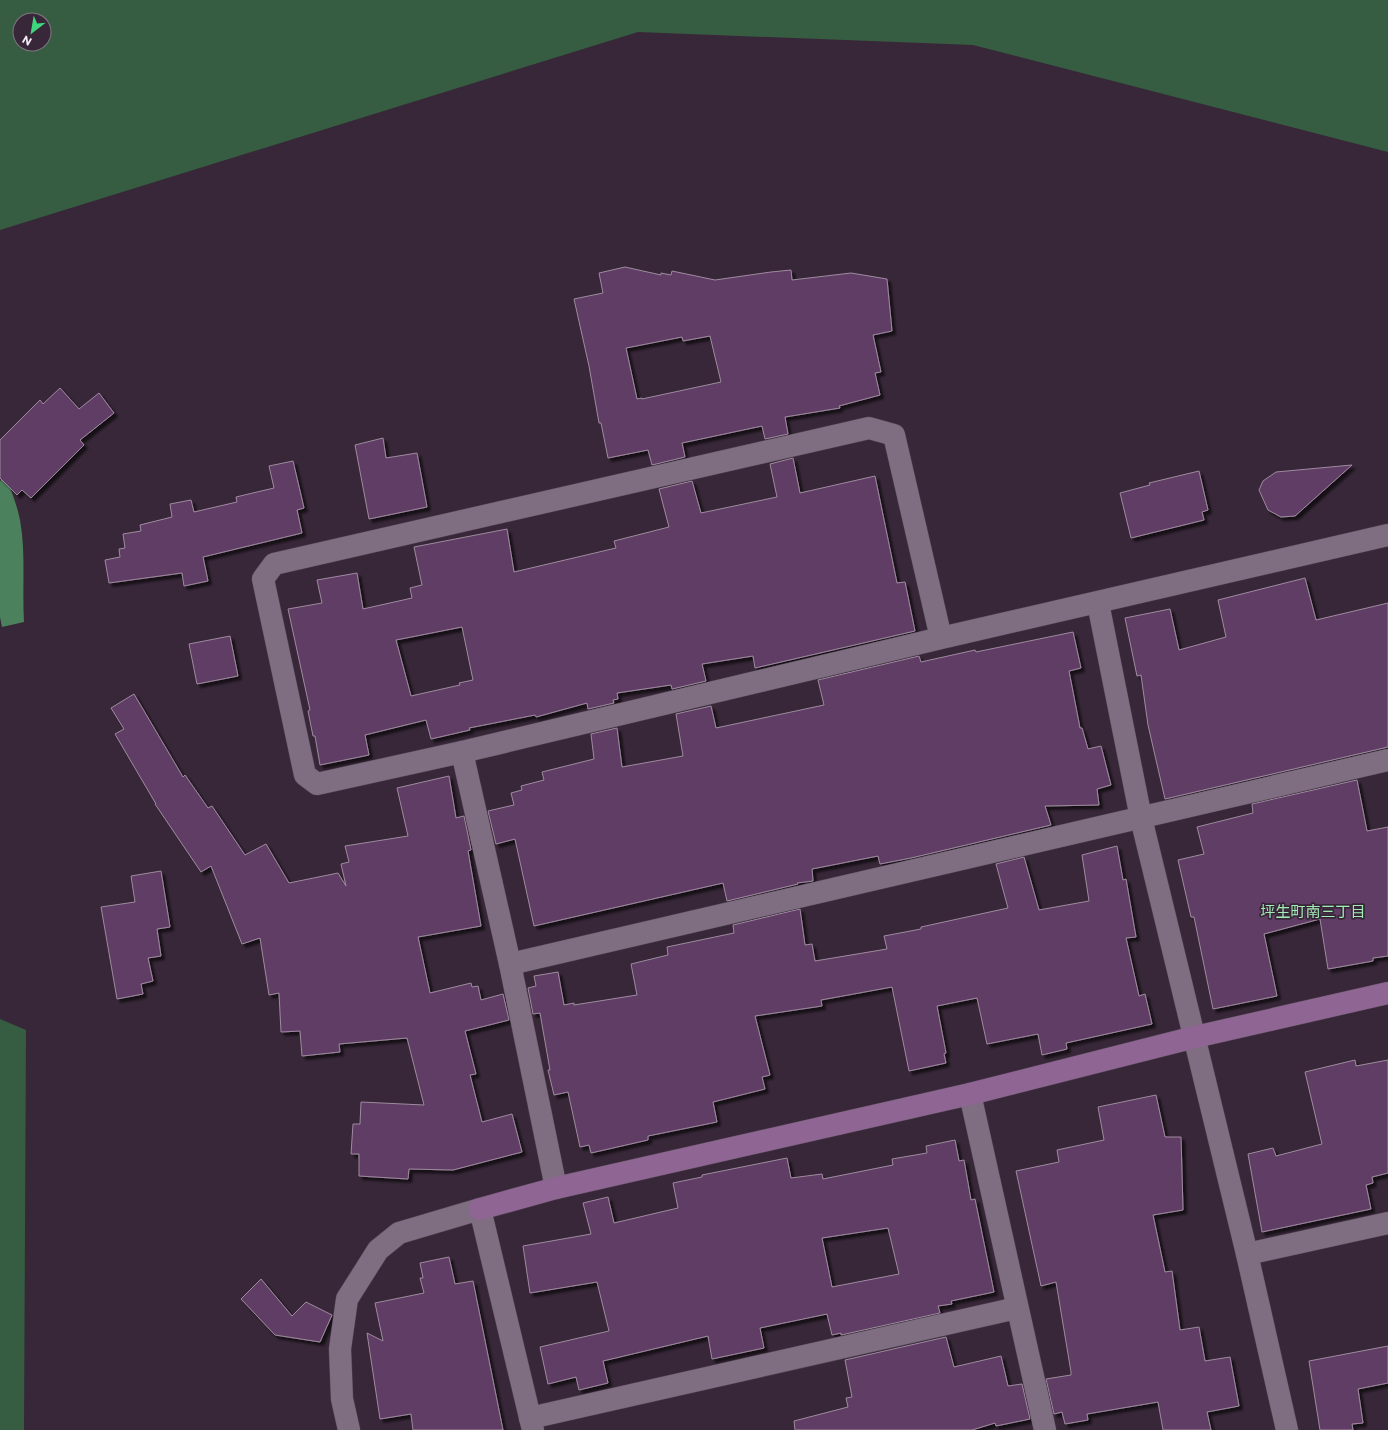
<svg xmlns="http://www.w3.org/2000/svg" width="1388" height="1430" viewBox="0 0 1388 1430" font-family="Montserrat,'Noto Sans JP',sans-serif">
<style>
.green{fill:#365d41;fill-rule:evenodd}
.water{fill:#4b815c}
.building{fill:#613c65;stroke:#9e8b9f;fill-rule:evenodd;filter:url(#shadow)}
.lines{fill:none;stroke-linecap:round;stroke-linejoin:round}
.street-casing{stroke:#514452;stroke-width:23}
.secondary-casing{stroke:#514452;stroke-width:23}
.street{stroke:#7f6d81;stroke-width:22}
.secondary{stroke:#8f6693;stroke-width:22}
.labels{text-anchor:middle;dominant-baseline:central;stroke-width:3.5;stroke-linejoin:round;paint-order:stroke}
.neighbourhood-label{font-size:15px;fill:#a3eab7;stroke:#372738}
</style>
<defs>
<filter id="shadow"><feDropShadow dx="3.5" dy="3.5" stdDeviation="1" flood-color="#0009"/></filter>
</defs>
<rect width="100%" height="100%" fill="#372738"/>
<g class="green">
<path d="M0,0H1388V152L973,45L638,32L0,230ZM20,20H44V44H20Z"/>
<polygon points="0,1019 26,1030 24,1430 0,1430"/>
</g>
<path class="water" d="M2,477L6,478C12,492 17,505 20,520C26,553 22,588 24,622L2,627L0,617V482Z"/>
<g class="building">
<path d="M625,267L661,275V273L671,275L672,271L715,280L771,272L791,270L792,280L851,273L887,279L892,331L873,335L881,372L875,373L880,395L839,406L840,408L785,417L788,434L765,439L762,426L682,443L685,457L652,465L648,450L608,458L601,423H599L589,366L574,299L603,293L599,273ZM710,336L721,382L642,399V398L637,399L626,348L682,337L683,341Z"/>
<polygon points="60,388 79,409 99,393 114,413 80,440 84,445 31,498 22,490 17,495 0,478 0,440 40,400 43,404"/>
<polygon points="383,438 386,458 417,453 427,507 369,519 355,445"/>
<path d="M793,458L800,493L875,476L897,583L905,582L915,631L755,668L753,656L702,664L706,681L672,689L671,685L617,693L618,699L613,700L614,703L588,709L587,703L536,717L535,715L469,728L470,730L431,739L426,720L365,735L369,755L320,765L315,736H313L308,711L310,710L288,609L322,603L317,580L357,573L363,609L412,598L410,588L422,585L414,547L507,529L514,572L616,548L614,541L669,527L659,489L692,481L701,513L777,497L770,464ZM462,627L473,680L459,683L460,685L411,696L396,640Z"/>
<polygon points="293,461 304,508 297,510 302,533 203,557 208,581 184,586 182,573 109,583 105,560 120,557 119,549 125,548 123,534 141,531 140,525 172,517 170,504 191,500 194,512 237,502 236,497 274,488 269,466"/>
<polygon points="1352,465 1295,516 1281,517 1268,510 1259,490 1263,481 1276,472"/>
<polygon points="1199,471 1208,510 1202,512 1204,520 1131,538 1120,493 1150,485 1149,483"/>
<polygon points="1305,578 1316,620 1388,603 1388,747 1165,799 1148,725 1141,675 1137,676 1125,618 1170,609 1179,650 1226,637 1218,600"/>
<polygon points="1073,632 1081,668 1069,671 1080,728 1082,728 1088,749 1101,746 1111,785 1097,789 1099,805 1045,806 1051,825 911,858 880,864 878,856 812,869 813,881 797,883 798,884 727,901 723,883 534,926 515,839 496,844 488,811 514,805 511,793 522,790 521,786 544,780 542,772 594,759 591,734 617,728 622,767 683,756 676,714 711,706 716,728 824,705 818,680 919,656 921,662 975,650 976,652"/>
<polygon points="230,636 238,676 197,684 189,644"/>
<polygon points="134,694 183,777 185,775 208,808 212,806 245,855 266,844 289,883 338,873 346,886 341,864 349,862 345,846 408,836 397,788 449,776 456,818 464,816 471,850 468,851 481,926 418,937 430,993 471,983 472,987 478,986 481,1000 503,994 509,1020 465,1031 476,1074 470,1075 482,1122 512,1114 522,1152 453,1170 409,1169 408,1179 359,1176 359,1154 351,1154 353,1124 360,1124 361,1102 424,1105 407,1038 339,1044 340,1052 302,1056 300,1031 281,1032 279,993 269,995 260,938 242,944 211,866 201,872 155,804 156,804 115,734 124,729 111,708"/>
<polygon points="1357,780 1367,831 1388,827 1388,956 1373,958 1373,961 1328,969 1320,919 1264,934 1277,996 1213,1009 1194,917 1191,917 1178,860 1204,854 1197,827 1253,813 1252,804"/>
<polygon points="1117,846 1123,880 1126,879 1136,937 1126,938 1139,996 1145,994 1152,1024 1066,1043 1067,1049 1042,1055 1038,1034 987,1044 977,998 937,1006 946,1053 944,1054 946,1063 909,1071 892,987 821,1000 822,1006 755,1016 770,1075 762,1077 765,1089 713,1102 717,1122 648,1136 648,1140 591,1153 589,1145 580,1147 568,1092 554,1095 548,1070 550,1070 540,1013 533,1014 528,988 536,986 534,976 558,972 564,1005 574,1003 574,1005 637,995 631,964 668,955 667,947 734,933 733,925 800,909 805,945 812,944 815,961 887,949 884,936 921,929 921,927 1008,908 996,864 1024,857 1039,910 1089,901 1082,855"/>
<polygon points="161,871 170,927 157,929 161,956 148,958 153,981 141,984 143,994 117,999 101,907 135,902 131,876"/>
<polygon points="1355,1060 1356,1066 1388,1060 1388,1173 1372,1177 1373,1183 1366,1185 1371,1209 1262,1232 1248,1154 1273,1148 1276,1156 1322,1144 1305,1072"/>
<polygon points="1156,1095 1165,1137 1181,1137 1183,1210 1153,1215 1165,1272 1172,1271 1180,1330 1199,1327 1205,1361 1230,1357 1239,1406 1207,1412 1211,1430 1163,1430 1158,1402 1087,1414 1088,1420 1065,1424 1062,1412 1054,1414 1046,1379 1071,1375 1071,1372 1056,1282 1041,1286 1016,1171 1059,1162 1057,1150 1104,1140 1098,1107"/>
<path d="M955,1140L959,1161L964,1160L971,1200L975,1199L994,1292L951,1301L952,1304L938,1306L940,1313L841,1335V1333L832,1335L827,1314L760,1328L764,1348L712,1359L708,1336L603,1361L608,1383L579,1390L576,1377L548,1384L540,1347L609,1331L597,1282L530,1293L523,1246L591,1234L583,1203L608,1197L614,1223L678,1208L673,1183L702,1177V1175L787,1158L791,1178L822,1174L823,1179L893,1165L892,1159L927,1153L926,1146ZM888,1228L899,1274L832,1287L822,1238Z"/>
<polygon points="449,1257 455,1284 473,1281 503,1430 413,1430 411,1414 380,1419 367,1333 383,1341 375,1303 424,1293 420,1278 423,1278 420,1263"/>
<polygon points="261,1279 292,1316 306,1302 332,1315 320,1342 275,1335 241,1299"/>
<polygon points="946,1337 954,1367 1001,1356 1008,1386 1022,1384 1030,1419 996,1426 995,1423 972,1430 795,1430 794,1421 848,1407 846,1398 852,1397 845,1360"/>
<polygon points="1388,1346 1388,1383 1358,1389 1363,1423 1352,1424 1353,1430 1320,1430 1309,1361"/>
</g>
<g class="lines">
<defs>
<g id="street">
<polyline points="1098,603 1141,818 1247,1254 1287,1430"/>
<polyline points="941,638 894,435 869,428 274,564 263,579 305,775 317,784 462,752 941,638 1388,535"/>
<polyline points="462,752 510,964 556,1188"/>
<polyline points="510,964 1388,760"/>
<polyline points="970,1094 1045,1430"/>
<polyline points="1247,1254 1388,1223"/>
<polyline points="530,1418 1017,1308"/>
<polyline points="349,1430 342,1399 340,1349 347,1299 378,1250 399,1233 480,1209 533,1430"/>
</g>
<polyline id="secondary" points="480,1209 556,1188 970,1094 1195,1037 1388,993"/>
</defs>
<use href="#street" class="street-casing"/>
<use href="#secondary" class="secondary-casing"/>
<use href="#street" class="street"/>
<use href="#secondary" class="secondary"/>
</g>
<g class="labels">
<g class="neighbourhood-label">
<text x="1313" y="911">坪生町南三丁目</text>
</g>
</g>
<g transform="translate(32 32) rotate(211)"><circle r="19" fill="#372738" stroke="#827583"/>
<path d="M0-3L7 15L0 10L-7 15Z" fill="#3fd77d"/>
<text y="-6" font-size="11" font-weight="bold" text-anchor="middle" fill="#f3e9f4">N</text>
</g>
</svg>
